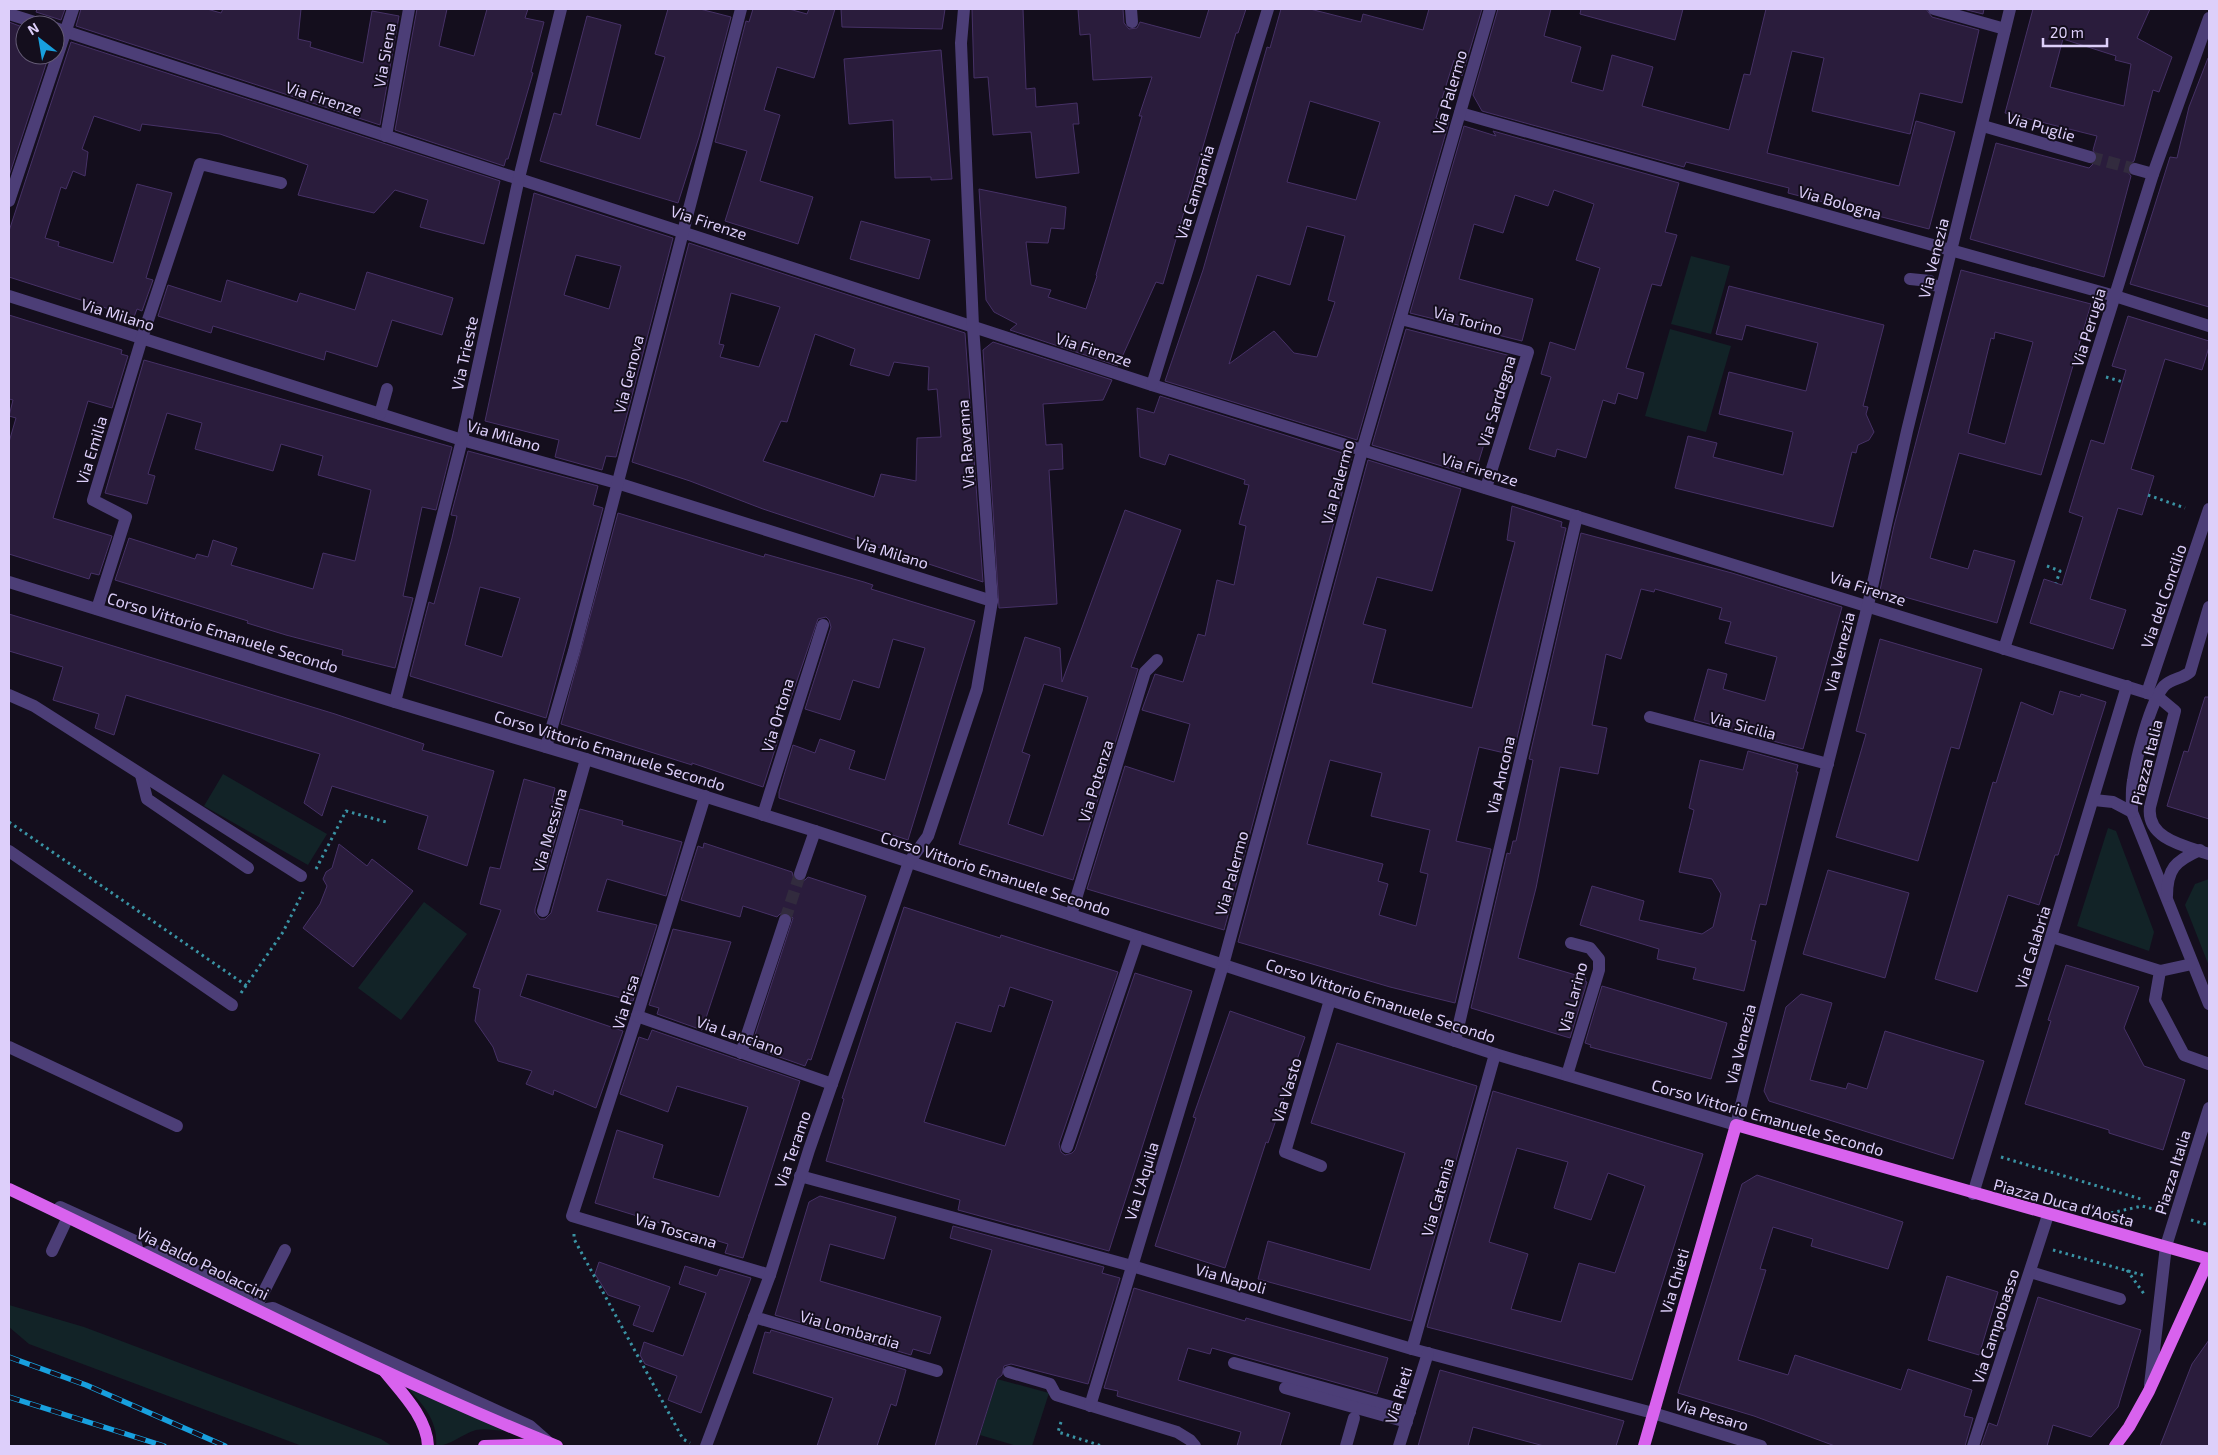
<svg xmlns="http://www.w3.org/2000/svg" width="2218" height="1455" viewBox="0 0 2218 1455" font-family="'Exo 2',sans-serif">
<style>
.green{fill:#122327}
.building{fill:#2a1c3c;stroke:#463166;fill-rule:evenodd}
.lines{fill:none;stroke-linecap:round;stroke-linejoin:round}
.minor-tunnel{stroke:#322b3e;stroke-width:12;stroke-dasharray:12 6;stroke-linecap:butt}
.path{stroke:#3a93a4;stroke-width:3;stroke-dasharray:2.5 4;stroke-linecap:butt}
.minor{stroke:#4c3e77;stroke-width:12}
.major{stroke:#d862ee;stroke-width:12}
.rail-casing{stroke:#18a0de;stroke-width:5.5}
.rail{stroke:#140e1d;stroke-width:4;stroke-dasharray:11;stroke-linecap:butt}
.labels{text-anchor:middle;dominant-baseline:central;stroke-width:4;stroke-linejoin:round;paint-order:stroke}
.street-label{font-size:16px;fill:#ddcffa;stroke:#140e1d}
</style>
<rect width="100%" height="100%" fill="#140e1d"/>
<g class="green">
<polygon points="1691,256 1730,266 1711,334 1671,324"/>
<polygon points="1670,329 1731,346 1706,432 1645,416"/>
<polygon points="223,774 327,834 308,865 204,806"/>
<polygon points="2108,828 2116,831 2154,932 2149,951 2077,926"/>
<polygon points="2209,879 2209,966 2185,905 2195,884"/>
<polygon points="424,902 467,934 401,1020 358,988"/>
<polygon points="9,1305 84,1327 381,1439 392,1446 302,1446 29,1344 9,1327"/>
<polygon points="997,1379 1049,1393 1032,1446 1017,1446 980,1435"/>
<path d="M401,1381L504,1431C495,1430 484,1428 476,1430C462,1434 450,1446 436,1446C439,1419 419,1400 401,1381Z"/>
</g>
<g class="building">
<polygon points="37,9 65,9 61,20 36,12"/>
<polygon points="81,9 207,9 221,13 223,9 301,9 298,39 311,42 310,47 363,63 372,11 399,16 380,125 76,26"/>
<polygon points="417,9 447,9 439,46 474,56 487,9 528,9 525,18 544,22 531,72 533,73 508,159 506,159 504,166 395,130"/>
<polygon points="668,9 700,9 731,17 699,137 678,203 540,161 554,113 561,115 587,16 621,25 596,125 640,139 665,57 655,54"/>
<polygon points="753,9 789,9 807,14 809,9 835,9 814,78 777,67 764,110 780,115 760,181 813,197 798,244 725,221 747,151 715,142 746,21 749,22"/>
<polygon points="841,9 945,9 942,29 842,27"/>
<polygon points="972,9 1023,9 1026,89 1035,88 1036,107 1077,103 1079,124 1073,124 1079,173 1036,178 1031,132 993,135 988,77 974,78"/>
<polygon points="1078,9 1123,9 1124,23 1129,29 1137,28 1140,22 1200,38 1209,9 1246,9 1238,33 1236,33 1163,284 1156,282 1118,366 1010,330 1017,324 994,312 986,300 979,189 1066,207 1064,229 1051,228 1048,243 1026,242 1031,285 1051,290 1048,297 1086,309 1097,276 1096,275 1142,116 1139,116 1152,77 1093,80 1090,34 1080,35"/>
<path d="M1281,9H1310L1361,22L1363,14L1423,30L1429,9H1482L1462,76L1454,60L1436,118L1449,122L1357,440L1165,381L1203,270L1267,47L1270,48ZM1310,101L1380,122L1356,200L1287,182ZM1307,226L1345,236L1328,300L1335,302L1317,357L1294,353L1274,331L1229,364L1257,275L1290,285Z"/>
<polygon points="1498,9 1551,9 1544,36 1581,47 1571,82 1603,91 1612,55 1653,67 1642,106 1729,130 1744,74 1750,75 1766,9 1926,9 1932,17 1979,30 1962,103 1920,93 1910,134 1812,111 1824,58 1792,51 1767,153 1899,186 1916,121 1955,132 1929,229 1788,193 1789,188 1686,162 1684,167 1482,111 1473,95"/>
<polygon points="1581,9 1683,9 1675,40 1580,14"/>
<polygon points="1963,9 1984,9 1983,14"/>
<path d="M2033,9H2150L2137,38L2172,57L2159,92L2153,90L2134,161L2127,166V171L2131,176L2104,277L1970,239L1996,143L2089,168L2098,159L2093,150L2097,136L2005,113ZM2063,39L2116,56L2115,60L2131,64L2124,106L2050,87Z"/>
<polygon points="9,22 25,28 25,55 49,55 9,176"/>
<polygon points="71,42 500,181 484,244 420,227 428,200 395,190 374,213 298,195 308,165 220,134 142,124 140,131 94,116 82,149 88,152 85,176 73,171 66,189 61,187 45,238 59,242 58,246 113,263 137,184 172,193 146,278 153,280 142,311 137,309 134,317 9,277 9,231"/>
<polygon points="941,50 952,179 931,180 931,177 895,178 893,120 849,124 844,59"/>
<polygon points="2208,58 2209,58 2209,307 2130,284 2170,157 2177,158 2189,107"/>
<polygon points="1464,126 1496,136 1493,131 1679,183 1665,232 1677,235 1661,286 1652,284 1626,368 1644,373 1637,399 1618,393 1615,404 1603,400 1586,458 1557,449 1555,457 1529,449 1551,377 1541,374 1550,342 1575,350 1600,268 1576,260 1594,204 1554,190 1548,206 1515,195 1503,233 1474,224 1459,279 1533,299 1522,341 1410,313"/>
<path d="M534,193L673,238L616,457L606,456L602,470L555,457L559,440L485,421ZM576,255L621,266L609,309L564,295Z"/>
<polygon points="861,221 930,240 919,279 850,259"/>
<path d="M689,243L965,333L983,582L763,509L690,481L632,462ZM731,293L780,307L759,367L720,357L724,345L719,344ZM815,334L855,349L850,365L889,376L894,362L929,367L928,390L937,389L941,437L917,438L916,481L881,474L874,497L763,461L781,421L787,422Z"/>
<path d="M1961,270L2091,304L2041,475L1959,453L1930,558L1968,569L1974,550L2015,561L1997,623L1880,590L1894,526ZM1995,332L2033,342L2005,444L1968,433L1991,338L1994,339Z"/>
<polygon points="367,272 453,298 442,335 392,320 377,367 326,351 324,360 213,326 211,333 158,316 168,285 221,302 227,280 297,302 300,293 355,310"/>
<polygon points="1729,286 1884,325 1863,406 1868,407 1866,414 1874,432 1869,440 1858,445 1856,453 1852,452 1833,527 1675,488 1688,436 1717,443 1713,457 1783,475 1793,432 1719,414 1729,372 1806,391 1818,343 1746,325 1742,340 1716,334"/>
<polygon points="9,315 122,350 121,354 128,356 112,408 88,401 53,518 112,536 99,575 91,573 89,579 9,554 9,442 16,418 9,416 13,400 9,399"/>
<polygon points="2128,316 2209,341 2209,347 2202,370 2165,359 2131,469 2154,476 2142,515 2118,508 2090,599 2126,610 2113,649 2030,623 2044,579 2062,585 2083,517 2069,512 2091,440 2104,444 2126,370 2112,366"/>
<polygon points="1406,329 1511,356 1477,467 1468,464 1465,473 1372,445"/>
<polygon points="993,342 1112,380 1103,400 1043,404 1046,445 1062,444 1063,469 1049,470 1057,604 999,608 983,350"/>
<polygon points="144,360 452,447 436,510 422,507 403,596 413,598 395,668 342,655 343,650 286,635 247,623 248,621 115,580 129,538 195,559 197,554 208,557 213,540 237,548 231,565 313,589 323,553 355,561 371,490 318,475 323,456 281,444 273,471 195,449 202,423 167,413 148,474 155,476 147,504 105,493"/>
<polygon points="1160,396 1352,456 1224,930 1087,889 1125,766 1174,782 1190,724 1142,710 1155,674 1183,682 1198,634 1205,636 1217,580 1234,585 1246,526 1239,524 1249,485 1244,484 1245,480 1169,454 1165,465 1140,457 1137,408 1154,413"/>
<path d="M468,451L598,486L593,505L603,508L546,718L410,676L429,602L434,604L452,538L457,516L451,515ZM480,587L520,598L502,657L465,645Z"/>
<path d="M1368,460L1461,489L1432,591L1377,577L1363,624L1386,630L1372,683L1472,708L1515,542L1507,540L1512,506L1562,522L1561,527L1566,528L1513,755L1479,747L1456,841L1491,849L1455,1003L1390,987L1238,942ZM1330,760L1382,773L1371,816L1430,830L1420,872L1428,874L1416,926L1379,915L1388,884L1378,881L1383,864L1307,844Z"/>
<path d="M1125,510L1181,530L1131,667L1138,669L1073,880L959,844L1025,637L1060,648L1062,682ZM1044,684L1088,697L1043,836L1008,824L1030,755L1022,752Z"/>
<polygon points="618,513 764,557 765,554 864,582 873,585 871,589 975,621 908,840 779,798 779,792 793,745 815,753 820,739 855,751 849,769 885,780 925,648 893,639 879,688 853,680 840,720 805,709 831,627 829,620 826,617 818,619 789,704 782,702 772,738 778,740 763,787 692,763 692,765 561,724"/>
<polygon points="1581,533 1732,573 1842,607 1803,749 1694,720 1708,669 1727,674 1723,689 1765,701 1777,657 1725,643 1731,622 1719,619 1722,608 1655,589 1654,592 1641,589 1621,659 1606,654 1592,725 1607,728 1598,774 1560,767 1536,888 1518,958 1586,978 1585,981 1587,982 1570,1038 1471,1008 1507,853 1510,854 1513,841 1516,841 1533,760 1529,759"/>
<polygon points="9,614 335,714 424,744 422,750 494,771 467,866 418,849 428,816 332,786 322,816 304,803 320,754 126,695 114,735 95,728 99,714 53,700 63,667 9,651"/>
<polygon points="1880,639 1982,669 1959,749 1951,747 1918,861 1836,837 1866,734 1856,731"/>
<polygon points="2060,691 2080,697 2081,694 2106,702 2058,855 2055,855 2039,905 2008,895 1977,992 1935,979 1993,782 1996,783 2021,702 2053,715"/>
<polygon points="2205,697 2209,697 2209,819 2167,806 2184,751 2188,752"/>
<polygon points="1748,751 1798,765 1796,772 1798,772 1766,905 1760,904 1751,940 1756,941 1744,991 1693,979 1696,968 1657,959 1659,949 1580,925 1592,886 1644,901 1639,920 1702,934 1713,927 1721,894 1712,879 1679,872 1694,810 1689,808 1700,760 1743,770"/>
<polygon points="524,779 555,788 552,801 565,805 535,909 535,913 540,919 545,919 551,913 580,809 623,821 622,825 682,842 666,896 607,879 597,911 657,925 633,1001 527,974 520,996 623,1031 596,1108 554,1090 553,1095 526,1084 532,1071 498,1061 493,1047 475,1021 480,989 473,987 501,910 480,904 490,867 500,869"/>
<polygon points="704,843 792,872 794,879 798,882 805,880 808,877 866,896 811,1060 808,1059 805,1066 751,1047 793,918 787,912 780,914 777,917 743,906 740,917 681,900 698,846 703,848"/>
<polygon points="339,844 367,866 372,859 413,891 353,967 303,928 320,904 327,886 323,879 326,872 332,868"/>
<polygon points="1828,870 1909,893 1885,978 1803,954"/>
<path d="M904,907L1000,938L1001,935L1118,972L1059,1144L1061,1152L1065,1155L1072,1153L1075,1150L1135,973L1192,991L1109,1251L958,1210L960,1200L826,1161L844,1099L842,1098ZM1010,987L1053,1001L1005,1146L924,1122L956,1022L991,1032L999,1005L1004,1007Z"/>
<polygon points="673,929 731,942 702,1030 657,1014 659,1008 649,1005"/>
<polygon points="2066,965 2139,987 2124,1028 2144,1066 2185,1080 2163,1150 2109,1133 2109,1130 2025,1104 2051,1021 2048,1020"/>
<polygon points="1602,986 1727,1023 1711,1079 1590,1047 1591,1045 1585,1043"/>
<polygon points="1801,994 1832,1003 1810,1080 1846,1089 1848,1083 1867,1089 1885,1031 1984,1061 1953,1159 1769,1101 1764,1091 1786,1007"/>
<polygon points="1230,1011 1305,1037 1268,1143 1266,1142 1225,1268 1155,1246 1196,1118 1193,1117"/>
<polygon points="652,1030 800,1081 743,1258 725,1253 728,1244 595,1203 617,1130 663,1145 653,1178 719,1197 748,1107 677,1086 668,1112 620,1094 639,1037 648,1040"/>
<polygon points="1337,1043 1477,1086 1411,1321 1258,1279 1268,1241 1370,1270 1405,1153 1311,1123"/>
<path d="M1493,1091L1703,1154L1632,1380L1427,1327ZM1517,1148L1568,1162L1554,1208L1591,1220L1608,1173L1645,1186L1615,1273L1579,1263L1561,1322L1511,1309L1528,1254L1489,1242Z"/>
<polygon points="1757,1175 1903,1222 1888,1269 1811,1246 1813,1239 1773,1227 1760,1269 1766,1270 1738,1360 1788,1375 1795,1355 1901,1390 1908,1369 1972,1390 1964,1416 1973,1418 1965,1446 1835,1446 1754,1416 1678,1393 1742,1184"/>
<polygon points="820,1196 896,1217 884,1259 830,1244 820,1281 941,1317 930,1354 913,1349 911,1355 775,1315 809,1202"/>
<polygon points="953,1226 1104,1267 1102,1273 1120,1278 1088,1384 1011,1364 1004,1366 1002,1375 997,1379 976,1446 935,1446 992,1250 950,1238"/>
<polygon points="599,1262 670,1287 653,1332 633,1325 640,1306 608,1295 595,1274"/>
<polygon points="685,1266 717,1276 720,1269 751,1278 701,1413 668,1400 677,1376 645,1364 640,1355 644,1342 683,1356 706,1293 679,1284"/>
<polygon points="1947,1276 1998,1292 1979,1355 1928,1340"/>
<polygon points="1134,1288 1245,1321 1246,1318 1388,1358 1377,1394 1212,1348 1210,1354 1188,1348 1178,1380 1290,1413 1280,1446 1237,1446 1241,1432 1117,1396 1118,1391 1104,1388"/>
<polygon points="2038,1297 2141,1330 2118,1407 2091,1437 2053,1425 2047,1446 1981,1446 1989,1423 1997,1426"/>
<polygon points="771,1330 906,1370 896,1406 891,1404 877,1446 817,1446 833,1398 753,1373 765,1332 770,1333"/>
<polygon points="2209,1340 2209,1446 2160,1446 2192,1364"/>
<polygon points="1440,1370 1624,1421 1616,1446 1544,1446 1473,1427 1468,1446 1418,1446"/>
</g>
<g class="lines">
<g class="minor-tunnel">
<polyline points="2090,157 2135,169"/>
<polyline points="785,920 800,874"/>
</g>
<g class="path">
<polyline points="2106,377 2123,382"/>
<polyline points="2148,495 2185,508"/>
<polyline points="2047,566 2060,571 2056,583"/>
<polyline points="9,822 247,986"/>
<polyline points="316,869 346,811 386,822"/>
<polyline points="241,993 283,932 303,892"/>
<polyline points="2001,1157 2144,1200"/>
<polyline points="2111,1213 2142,1206 2161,1211"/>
<polyline points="2191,1220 2209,1225"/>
<polyline points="574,1234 574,1239 683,1439 690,1443"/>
<polyline points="2053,1250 2146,1276"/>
<polyline points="2127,1270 2144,1294"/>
<polyline points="1061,1422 1058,1432 1102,1446"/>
</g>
<g class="minor">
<polyline points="1131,9 1132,22"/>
<polyline points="1934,9 2005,29"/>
<polyline points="9,14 44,25"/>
<path d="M55,28L1152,385L2157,696L2175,711L2150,807C2146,839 2185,846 2209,854"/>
<polyline points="1460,113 2115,296 2209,326"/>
<polyline points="1983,126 2090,157"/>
<polyline points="386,136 409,9"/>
<polyline points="2135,169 2153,174"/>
<polyline points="9,201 73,9"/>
<polyline points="1910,279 1930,281 1933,285 1942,287"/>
<polyline points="9,296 462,440 617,483 992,601"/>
<polyline points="1401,319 1528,352 1486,488"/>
<polyline points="1152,385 1268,9"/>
<polyline points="380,414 387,389"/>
<polyline points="9,582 395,702 586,759 815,831 1495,1054 1736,1125 1868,605 1907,431 2010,9"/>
<path d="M2209,607L2190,672C2182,679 2172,678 2164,686C2150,702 2136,759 2133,781C2131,791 2132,802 2132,812L2209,1004"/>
<polyline points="97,609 126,517 93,500 142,338 200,164 281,183"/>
<polyline points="2004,649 2153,174 2209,18"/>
<polyline points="2147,693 2209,509"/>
<polyline points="9,695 34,706 301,876"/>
<polyline points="395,702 462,440 519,178 561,9"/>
<polyline points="1650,717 1828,764"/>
<polyline points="546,747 574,651 741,9"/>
<polyline points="141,775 147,799 248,868"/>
<polyline points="705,796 637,1016 572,1216 770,1275"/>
<polyline points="2094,800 2113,802 2132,812"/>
<polyline points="763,815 823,625"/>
<polyline points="9,851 232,1005"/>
<polyline points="800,874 815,831"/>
<path d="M2167,896C2167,869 2175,861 2200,850"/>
<polyline points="543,911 586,759"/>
<polyline points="1071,915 1145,672 1157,660"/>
<polyline points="2052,937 2160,971 2192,964"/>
<polyline points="2160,971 2155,1000 2184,1055 2209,1064"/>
<polyline points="637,1016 832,1084"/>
<polyline points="1455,1041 1577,516"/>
<polyline points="9,1047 177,1126"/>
<polyline points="741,1053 785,920"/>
<polyline points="1567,1075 1599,970 1599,959 1590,948 1571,943"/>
<polyline points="1067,1147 1138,937"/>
<polyline points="1321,1166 1285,1152 1330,1000"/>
<polyline points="800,1176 1132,1266 1412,1349 1653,1413 1761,1446"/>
<polyline points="1973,1194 2127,686"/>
<polyline points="60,1207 135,1241 138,1251"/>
<polyline points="52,1251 68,1217"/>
<polyline points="145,1253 154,1250 244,1294 250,1305"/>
<polyline points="2030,1272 2120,1299"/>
<polyline points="256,1307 285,1250"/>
<polyline points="261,1310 273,1308 530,1426 547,1441"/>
<polyline points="754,1317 937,1371"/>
<polyline points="1412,1349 1495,1054"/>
<polyline points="1234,1363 1410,1412"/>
<polyline points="1009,1372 1050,1384 1056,1395 1177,1432 1190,1440 1195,1446"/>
<polyline points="2150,1385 2166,1246 2209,1108"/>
<polyline points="1285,1388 1407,1422"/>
<polyline points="1090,1406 1223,965 1362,451 1490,9"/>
<polyline points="706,1446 770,1275 809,1150 909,862 928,836 977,689 992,601 973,326 961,43 964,9"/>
<polyline points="1346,1446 1354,1418"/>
<polyline points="1399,1446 1428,1353"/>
<polyline points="1973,1446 2048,1215"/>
</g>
<g class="major">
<path d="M9,1189C191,1275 370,1371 557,1446"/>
<path d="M385,1372C402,1393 427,1418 428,1446"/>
<polyline points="484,1446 546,1444"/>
<polyline points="1644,1446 1736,1125 2209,1259"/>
<polyline points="2115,1446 2129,1427 2149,1391 2209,1259"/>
</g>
<defs>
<g id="rail">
<polyline points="9,1357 86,1385 225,1446"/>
<polyline points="9,1397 164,1446"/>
</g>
</defs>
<use href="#rail" class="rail-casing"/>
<use href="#rail" class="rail"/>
</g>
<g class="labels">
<g class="street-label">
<text transform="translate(384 55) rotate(-80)">Via Siena</text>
<text transform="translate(1449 92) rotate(-74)">Via Palermo</text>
<text transform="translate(324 98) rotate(18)">Via Firenze</text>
<text transform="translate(2041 126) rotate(16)">Via Puglie</text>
<text transform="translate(1194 192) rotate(-73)">Via Campania</text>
<text transform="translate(1840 202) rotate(16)">Via Bologna</text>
<text transform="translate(709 222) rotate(18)">Via Firenze</text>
<text transform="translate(1933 258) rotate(-76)">Via Venezia</text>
<text transform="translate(118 314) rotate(17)">Via Milano</text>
<text transform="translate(1468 320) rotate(15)">Via Torino</text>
<text transform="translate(2088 327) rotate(-73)">Via Perugia</text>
<text transform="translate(1094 349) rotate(18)">Via Firenze</text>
<text transform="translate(464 353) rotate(-78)">Via Trieste</text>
<text transform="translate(628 374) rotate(-76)">Via Genova</text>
<text transform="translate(1496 401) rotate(-73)">Via Sardegna</text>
<text transform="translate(504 435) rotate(16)">Via Milano</text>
<text transform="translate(965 444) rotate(-94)">Via Ravenna</text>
<text transform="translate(91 450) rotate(-73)">Via Emilia</text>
<text transform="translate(1480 469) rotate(17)">Via Firenze</text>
<text transform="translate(1337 482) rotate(-75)">Via Palermo</text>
<text transform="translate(892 552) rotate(17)">Via Milano</text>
<text transform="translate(1868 588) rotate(18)">Via Firenze</text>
<text transform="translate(2163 596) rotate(-71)">Via del Concilio</text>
<text transform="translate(223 632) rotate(17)">Corso Vittorio Emanuele Secondo</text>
<text transform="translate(1839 652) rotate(-76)">Via Venezia</text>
<text transform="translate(777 715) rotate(-73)">Via Ortona</text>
<text transform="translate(1743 725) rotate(15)">Via Sicilia</text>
<text transform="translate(610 750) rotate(17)">Corso Vittorio Emanuele Secondo</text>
<text transform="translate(2146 762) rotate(-76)">Piazza Italia</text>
<text transform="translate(1500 775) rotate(-77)">Via Ancona</text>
<text transform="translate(1095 781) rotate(-73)">Via Potenza</text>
<text transform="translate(549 830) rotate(-74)">Via Messina</text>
<text transform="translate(996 873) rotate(18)">Corso Vittorio Emanuele Secondo</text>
<text transform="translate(1231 873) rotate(-75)">Via Palermo</text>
<text transform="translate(2032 947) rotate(-73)">Via Calabria</text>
<text transform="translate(1572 997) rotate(-75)">Via Larino</text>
<text transform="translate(1381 1000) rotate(18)">Corso Vittorio Emanuele Secondo</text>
<text transform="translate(625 1002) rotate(-73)">Via Pisa</text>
<text transform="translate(740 1035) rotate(19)">Via Lanciano</text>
<text transform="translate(1740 1044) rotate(-76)">Via Venezia</text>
<text transform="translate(1286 1090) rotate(-73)">Via Vasto</text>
<text transform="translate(1768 1117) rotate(16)">Corso Vittorio Emanuele Secondo</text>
<text transform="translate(792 1149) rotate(-71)">Via Teramo</text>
<text transform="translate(2172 1172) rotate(-73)">Piazza Italia</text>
<text transform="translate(1141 1181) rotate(-73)">Via L'Aquila</text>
<text transform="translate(1437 1197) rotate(-74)">Via Catania</text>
<text transform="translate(2064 1202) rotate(15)">Piazza Duca d'Aosta</text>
<text transform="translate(676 1230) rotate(17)">Via Toscana</text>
<text transform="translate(203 1263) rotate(26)">Via Baldo Paolaccini</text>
<text transform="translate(1231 1278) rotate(16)">Via Napoli</text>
<text transform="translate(1674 1281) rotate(-74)">Via Chieti</text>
<text transform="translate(1995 1326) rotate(-72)">Via Campobasso</text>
<text transform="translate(850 1329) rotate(16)">Via Lombardia</text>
<text transform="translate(1398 1395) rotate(-73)">Via Rieti</text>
<text transform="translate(1712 1414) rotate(17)">Via Pesaro</text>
</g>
</g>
<rect width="2218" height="1455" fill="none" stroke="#ddcffa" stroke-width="20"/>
<g transform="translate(40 40) rotate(329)"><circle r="24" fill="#140e1d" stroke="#645b75"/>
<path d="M0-4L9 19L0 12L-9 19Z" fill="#18a0de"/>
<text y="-8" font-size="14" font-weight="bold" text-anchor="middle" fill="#ddcffa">N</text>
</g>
<path d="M2043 38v8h64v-8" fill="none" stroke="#ddcffa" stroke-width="2.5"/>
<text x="2050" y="38" font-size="15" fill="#ddcffa" stroke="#140e1d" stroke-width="4" paint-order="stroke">20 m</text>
</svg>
